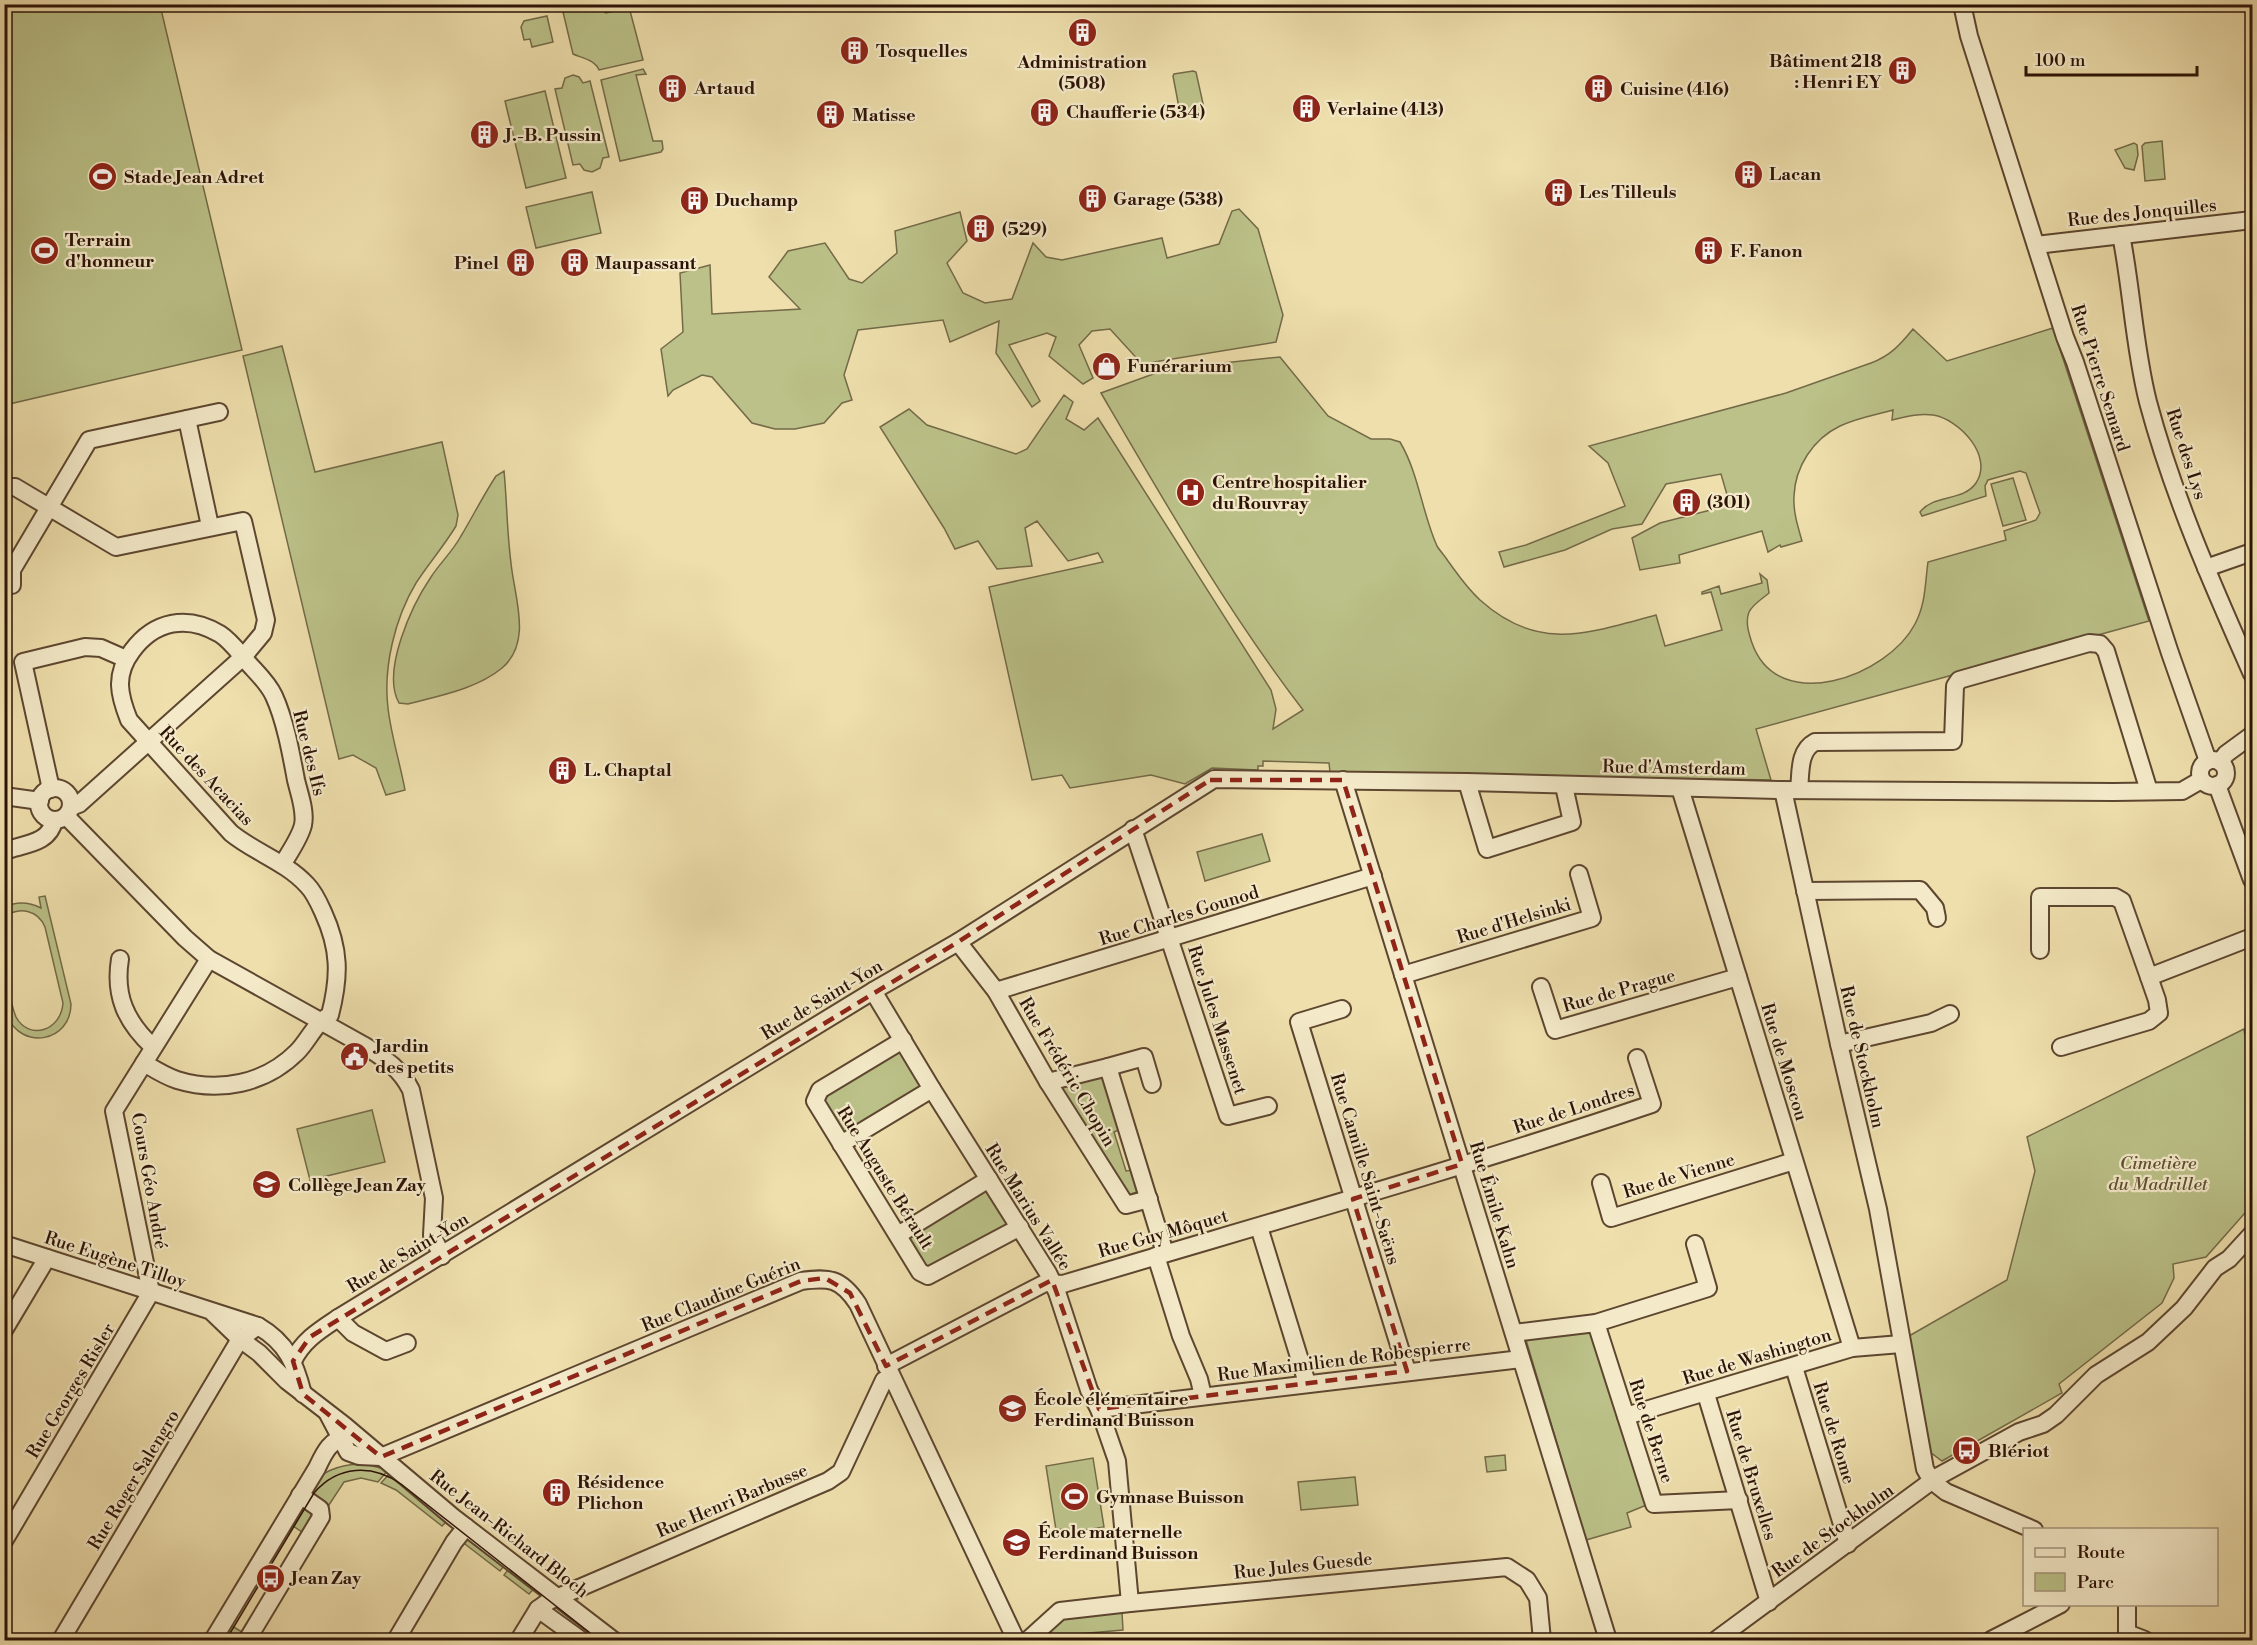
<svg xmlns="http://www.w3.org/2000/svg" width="2257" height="1645" viewBox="0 0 2257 1645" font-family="'Libre Bodoni',serif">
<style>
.green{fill:#bbc188;stroke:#746a48;stroke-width:1.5}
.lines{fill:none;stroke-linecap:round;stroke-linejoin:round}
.minor-casing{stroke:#5d4630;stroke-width:20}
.minor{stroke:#f4eac9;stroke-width:16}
.tram{stroke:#2d1307;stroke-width:1.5}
.marked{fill:none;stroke:#8f2418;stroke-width:4.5;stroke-dasharray:12 8;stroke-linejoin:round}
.labels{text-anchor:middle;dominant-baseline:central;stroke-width:4.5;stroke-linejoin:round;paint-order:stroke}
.poi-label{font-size:18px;font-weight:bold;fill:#2d1307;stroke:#f4eac9;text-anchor:start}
.street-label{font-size:18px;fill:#2d1307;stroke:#f4eac9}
.park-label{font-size:18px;font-style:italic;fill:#5f5034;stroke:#f4eac9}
</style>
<rect width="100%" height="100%" fill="#eedfac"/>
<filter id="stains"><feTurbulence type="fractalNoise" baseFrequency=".00333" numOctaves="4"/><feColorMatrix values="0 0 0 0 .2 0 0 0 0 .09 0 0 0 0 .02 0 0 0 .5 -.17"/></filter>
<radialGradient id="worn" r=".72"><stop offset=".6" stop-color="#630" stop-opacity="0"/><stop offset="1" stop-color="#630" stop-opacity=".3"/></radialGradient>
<g class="green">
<polygon points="4,5 160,5 242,350 5,405"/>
<path d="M592,5L606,13L629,7L643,60L599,70C595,60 582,58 573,54L563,12Z"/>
<polygon points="547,16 553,42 532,47 530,39 524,40 521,27 524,21"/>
<polygon points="643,69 646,74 636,75 653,141 662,141 663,149 661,152 620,161 601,80"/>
<polygon points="1193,71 1196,72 1204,108 1202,111 1183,114 1180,113 1173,76 1174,74"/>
<polygon points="573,75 579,77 583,83 590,81 609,157 603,158 600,168 592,172 584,170 580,164 573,165 555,89 562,88 565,78"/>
<polygon points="545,91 566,178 526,188 505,101"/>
<polygon points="2162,141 2165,179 2145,181 2142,146 2145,143"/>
<polygon points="2134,143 2137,145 2138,155 2134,170 2125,168 2115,150"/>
<polygon points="592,192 601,233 536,248 526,207"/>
<polygon points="1239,209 1258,229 1283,315 1276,342 1142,364 1110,329 1092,331 1079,345 1093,378 1083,384 1049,356 1056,337 1047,333 1009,345 1040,401 1032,407 996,353 999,321 950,342 943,320 858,330 844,375 852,400 842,403 824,423 795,429 775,429 752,423 712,377 702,375 673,390 668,396 661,349 683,332 680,273 710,265 712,314 800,309 769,277 788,251 825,243 849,279 862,283 897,253 895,231 960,212 967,241 947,263 963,293 985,303 1012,299 1033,243 1046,257 1062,260 1162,238 1167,258 1219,244 1232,211"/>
<path d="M2053,328L2149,621L1756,729L1771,780L1330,772L1329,763L1263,761V766H1258V770L1212,768L1185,784L1151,775L1070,788L1062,775L1032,780L989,587L1103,562L1098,553L1068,561L1037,521L1025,528L1032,566L997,569L978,541L955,549L944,528L880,427L909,409L927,425L1016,454L1027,449L1064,395L1073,402L1066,419L1084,430L1098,418L1271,690L1276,709L1273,729L1303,710C1227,611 1164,501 1101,393L1167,369L1280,357L1328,416L1371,439H1390L1400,442C1419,474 1422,513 1437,546C1440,551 1445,556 1448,561C1459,576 1466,587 1480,600C1539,653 1588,633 1656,615L1665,646L1722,630L1711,592L1702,594V592L1719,586L1721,594L1762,583L1760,574L1767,580L1769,593C1762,599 1753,604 1749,612C1745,622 1749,634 1752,643C1778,717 1888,676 1915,624C1926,603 1925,583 1928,562L2006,540L2004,531L2036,520L2040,513L2026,473L2020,471L1988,480L1985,486L1986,496L1922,516L1920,512C1934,494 1963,502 1976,483C1994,456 1959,419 1933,415C1918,413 1905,417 1892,420L1893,410C1875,415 1856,418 1840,426C1813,439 1795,467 1794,496C1793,512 1798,527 1802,541L1781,547L1780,545L1768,552L1762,531L1679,555L1680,563L1640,570L1632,538L1660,523L1730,505L1721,474L1666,484L1642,524L1612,529L1565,550L1504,567L1499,552L1526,545L1625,506L1608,463L1589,446L1786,393L1871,363C1890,356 1900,345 1913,329L1947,361Z"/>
<path d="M282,346L315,472L442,442L458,515L456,526C444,546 429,563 416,583C395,618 383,667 388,708C391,735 400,763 405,790L386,795L376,768L353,755L339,759L243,356Z"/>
<path d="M504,471C507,502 507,533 511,563C514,596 533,642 502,668C477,689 438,696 408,704L399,703C381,671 412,605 431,577C440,563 453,551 461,536C473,516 483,496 496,476Z"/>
<polygon points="2013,478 2026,520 2003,526 1991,484"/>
<polygon points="1262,834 1270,861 1205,881 1197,852"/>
<path d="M45,896L71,1004C71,1042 22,1051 7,1016C2,1002 4,984 5,970C8,984 10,1003 16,1017C29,1041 61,1031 63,1003L45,927C38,910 19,906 5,917V907C17,901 29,902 41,908L39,897Z"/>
<polygon points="2244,1029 2252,1087 2252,1205 2206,1257 2173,1264 2174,1278 2162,1303 2059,1384 2062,1393 1942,1461 1930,1452 1909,1336 2007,1280 2035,1171 2027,1137"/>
<polygon points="901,1048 925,1089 842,1138 820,1095"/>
<polygon points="1102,1074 1121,1129 1114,1132 1126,1171 1133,1170 1138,1189 1137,1192 1128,1195 1059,1088"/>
<polygon points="372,1110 385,1162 310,1180 297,1129"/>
<polygon points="986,1185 1011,1227 929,1272 904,1236"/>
<polygon points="1594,1330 1649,1504 1627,1513 1631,1527 1586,1540 1526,1340"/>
<polygon points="1505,1455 1506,1470 1487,1472 1485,1457"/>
<polygon points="1093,1458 1104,1527 1066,1533 1065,1529 1056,1530 1046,1466"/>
<path d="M365,1464L388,1470L378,1482L361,1478L344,1482L327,1508L314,1498C307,1471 346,1463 365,1464Z"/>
<polygon points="392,1471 451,1517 442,1526 396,1490 381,1483"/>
<polygon points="1355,1477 1358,1505 1301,1510 1298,1482"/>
<path d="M303,1507L311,1512C312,1521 310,1526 305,1534L287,1522Z"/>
<polygon points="467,1535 507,1562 500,1571 461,1541"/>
<polygon points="511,1566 537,1585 529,1594 504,1575"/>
<polygon points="1119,1612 1122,1613 1123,1630 1043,1637 1063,1617"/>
<polygon points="226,1622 245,1634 241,1640 215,1640"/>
<polygon points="1124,1634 1124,1640 1065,1640"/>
</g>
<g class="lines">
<defs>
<g id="minor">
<polyline points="1962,4 1969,36 2065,337 2075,362 2170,653 2208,761"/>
<path d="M2121,235C2132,290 2134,347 2148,402C2173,496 2213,586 2252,674"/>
<polyline points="2036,245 2252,220"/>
<polyline points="187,419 210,526"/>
<polyline points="4,487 15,487 116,547 243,521 266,620 263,633 243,657 79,804 71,807"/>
<polyline points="2206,568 2252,552"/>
<polyline points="12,585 12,570 89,440 219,412"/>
<circle cx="2213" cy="773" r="13"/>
<polyline points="2220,762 2226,754 2252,735"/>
<polyline points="1343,780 1608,1640"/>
<polyline points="1467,782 1487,849 1572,822 1564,786"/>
<polyline points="2217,785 2252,880"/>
<polyline points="1680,788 1852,1348"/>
<circle cx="55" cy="804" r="16"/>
<polyline points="51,789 23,662 85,647 101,648 126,659"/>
<polyline points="1783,790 1839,1044 1878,1209 1925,1469 1932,1481 1946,1492 2034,1530"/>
<path d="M1799,790C1801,773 1798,751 1815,742L1953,741L1955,686L1959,680L2089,643L2100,644L2106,651L2149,791"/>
<polyline points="4,796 40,801"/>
<path d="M66,816L185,938L209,959L365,1046C385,1059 400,1068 411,1090L434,1198L432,1235L442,1256"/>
<polyline points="1133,829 1228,1116 1268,1106"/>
<path d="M7,850C26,844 50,843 54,820"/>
<polyline points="1805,891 1920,890 1935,908 1937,918"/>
<polyline points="958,942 996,991 1048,1082 1126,1205 1149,1199"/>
<polyline points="2040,950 2040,897 2115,897 2122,901 2149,977 2252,937"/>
<path d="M120,959C114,996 126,1022 153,1047"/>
<polyline points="1403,975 1592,918 1579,874"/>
<polyline points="1541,987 1555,1030 1738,977"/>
<polyline points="873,991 932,1089 1048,1273 1057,1292 1089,1390 1099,1409 1117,1461 1130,1603"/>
<polyline points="996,991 1373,876"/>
<polyline points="1342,1009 1299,1022 1407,1371"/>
<polyline points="903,1040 820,1090 815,1101 920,1272 928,1276 1020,1227"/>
<polyline points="1839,1044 1931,1023 1950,1014"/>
<polyline points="2061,1047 2149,1021 2159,1013 2157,1000 2149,977"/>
<path d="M144,1063C154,1069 165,1076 177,1080C219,1093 265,1084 297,1052C309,1040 314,1024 330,1015C340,976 340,949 323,912C319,903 314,892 307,885C286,862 254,852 231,833L129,720C119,695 114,675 132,651C154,621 187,614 220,634C231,641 240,654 249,664C258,674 268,683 274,696C285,720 291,753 296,780C299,793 306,811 303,825C300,838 289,853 282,865"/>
<polyline points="1108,1067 1144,1057 1152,1084"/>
<polyline points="1048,1082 1108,1067 1165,1253"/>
<polyline points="841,1144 932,1089"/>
<polyline points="1601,1183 1611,1218 1794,1161"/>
<polyline points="1259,1227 1307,1383"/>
<polyline points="898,1235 989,1179"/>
<path d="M4,1244L258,1326C287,1343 295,1363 303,1394"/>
<polyline points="1156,1256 1181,1336 1199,1379 1203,1396"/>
<polyline points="213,1313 240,1339 259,1353 287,1381 344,1425 453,1517 613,1640"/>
<polyline points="338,1318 353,1333 386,1351 407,1343"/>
<polyline points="1596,1323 1654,1504 1739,1500"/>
<polyline points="4,1330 47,1258"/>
<polyline points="1514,1333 1596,1323 1708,1288 1695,1244"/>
<path d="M293,1361C303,1340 320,1330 338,1318L873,991L958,942L1214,779L1467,782L1778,790L2114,792L2182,791L2201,780"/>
<path d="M886,1366L1045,1283L1063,1284C1260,1225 1457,1170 1652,1104L1637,1058"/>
<polyline points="1794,1367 1848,1544"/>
<polyline points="1706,1394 1769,1602"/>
<polyline points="1099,1409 1521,1359"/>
<path d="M328,1414L348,1452L359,1456L381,1457L801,1281C829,1277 841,1278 858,1304L1016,1640"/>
<polyline points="1626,1416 1852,1348 1901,1344"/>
<polyline points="4,1541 151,1292 114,1111 209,959"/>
<polyline points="538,1609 581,1640"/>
<polyline points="2127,1633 2145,1640"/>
<polyline points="61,1640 240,1339 258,1326"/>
<path d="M213,1640L317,1468C324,1453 330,1439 349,1436"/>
<polyline points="247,1640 321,1517 320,1509 300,1495"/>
<polyline points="396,1640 454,1542 466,1527"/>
<polyline points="519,1640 538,1609 549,1601 828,1481 841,1472 884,1380 891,1377"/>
<polyline points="1028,1640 1060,1611 1130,1603 1507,1567 1527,1580 1538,1598 1542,1640"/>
<polyline points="1716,1640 1937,1477 2019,1432 2043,1424 2056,1415 2096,1375 2148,1342 2184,1308 2215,1268 2229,1259 2252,1234"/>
<polyline points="1991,1640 2061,1604"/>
<polyline points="2127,1640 2127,1604"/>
</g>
</defs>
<use href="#minor" class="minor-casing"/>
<use href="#minor" class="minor"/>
<path class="tram" d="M226,1640L314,1493C338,1465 372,1464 401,1484L599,1640"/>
</g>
<path class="marked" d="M1210,780H1343L1462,1164L1353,1199L1407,1371L1099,1409L1052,1280L886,1366L850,1293L825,1278L801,1281L381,1457L303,1394L293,1361L310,1337L958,942Z"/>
<defs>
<symbol id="building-disc" viewBox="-11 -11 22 22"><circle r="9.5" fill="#8f2418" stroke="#f4eac9"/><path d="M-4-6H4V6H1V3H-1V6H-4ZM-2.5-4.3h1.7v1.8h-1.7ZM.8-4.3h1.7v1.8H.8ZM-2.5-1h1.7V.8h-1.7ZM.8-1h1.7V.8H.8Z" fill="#fff"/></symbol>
<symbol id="stadium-disc" viewBox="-11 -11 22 22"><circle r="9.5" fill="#8f2418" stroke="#f4eac9"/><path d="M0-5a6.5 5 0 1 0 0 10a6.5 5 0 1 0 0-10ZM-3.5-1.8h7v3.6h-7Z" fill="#fff"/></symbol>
<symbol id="shop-disc" viewBox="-11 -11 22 22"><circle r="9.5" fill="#8f2418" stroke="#f4eac9"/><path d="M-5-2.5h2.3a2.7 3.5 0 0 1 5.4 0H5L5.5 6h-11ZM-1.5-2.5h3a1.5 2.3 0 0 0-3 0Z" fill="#fff"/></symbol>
<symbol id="hospital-disc" viewBox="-11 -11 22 22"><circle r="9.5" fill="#8f2418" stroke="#f4eac9"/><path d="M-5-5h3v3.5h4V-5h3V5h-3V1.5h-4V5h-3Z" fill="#fff"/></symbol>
<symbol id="civic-disc" viewBox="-11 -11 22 22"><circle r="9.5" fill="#8f2418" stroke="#f4eac9"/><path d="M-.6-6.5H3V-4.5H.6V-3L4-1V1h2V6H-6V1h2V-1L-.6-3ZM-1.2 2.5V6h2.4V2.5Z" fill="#fff"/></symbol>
<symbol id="school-disc" viewBox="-11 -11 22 22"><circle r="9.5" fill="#8f2418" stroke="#f4eac9"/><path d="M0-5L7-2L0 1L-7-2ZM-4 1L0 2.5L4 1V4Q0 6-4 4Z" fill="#fff"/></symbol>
<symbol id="bus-disc" viewBox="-11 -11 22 22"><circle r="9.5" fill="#8f2418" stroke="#f4eac9"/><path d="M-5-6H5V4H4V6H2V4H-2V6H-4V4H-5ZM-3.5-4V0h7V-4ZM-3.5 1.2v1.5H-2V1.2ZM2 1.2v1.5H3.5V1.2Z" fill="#fff"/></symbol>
</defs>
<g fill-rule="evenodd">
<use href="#building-disc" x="1066" y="16" width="33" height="33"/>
<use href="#building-disc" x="838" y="34" width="33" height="33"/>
<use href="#building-disc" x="1886" y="54" width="33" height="33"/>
<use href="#building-disc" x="656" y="72" width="33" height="33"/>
<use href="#building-disc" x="1582" y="72" width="33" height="33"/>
<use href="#building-disc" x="1290" y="92" width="33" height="33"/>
<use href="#building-disc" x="1028" y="96" width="33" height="33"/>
<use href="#building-disc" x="814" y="98" width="33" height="33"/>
<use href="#building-disc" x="468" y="118" width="33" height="33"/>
<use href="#building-disc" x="1732" y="158" width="33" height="33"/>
<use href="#stadium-disc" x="86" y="160" width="33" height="33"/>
<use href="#building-disc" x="1542" y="176" width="33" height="33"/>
<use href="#building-disc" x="1076" y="182" width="33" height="33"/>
<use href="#building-disc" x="678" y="184" width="33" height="33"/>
<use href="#building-disc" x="964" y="212" width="33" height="33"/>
<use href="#stadium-disc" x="28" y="234" width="33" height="33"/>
<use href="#building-disc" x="1692" y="234" width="33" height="33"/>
<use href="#building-disc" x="504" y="246" width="33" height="33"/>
<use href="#building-disc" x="558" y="246" width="33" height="33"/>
<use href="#shop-disc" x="1090" y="350" width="33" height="33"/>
<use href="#hospital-disc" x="1174" y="476" width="33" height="33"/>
<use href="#building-disc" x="1670" y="486" width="33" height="33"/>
<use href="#building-disc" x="546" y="754" width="33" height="33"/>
<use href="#civic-disc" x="338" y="1040" width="33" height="33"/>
<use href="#school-disc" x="250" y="1168" width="33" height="33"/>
<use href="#school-disc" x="996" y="1392" width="33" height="33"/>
<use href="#bus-disc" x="1950" y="1434" width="33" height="33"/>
<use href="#building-disc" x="540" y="1476" width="33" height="33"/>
<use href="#stadium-disc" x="1058" y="1480" width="33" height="33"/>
<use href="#school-disc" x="1000" y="1526" width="33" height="33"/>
<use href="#bus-disc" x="254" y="1562" width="33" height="33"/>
</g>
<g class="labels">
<g class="poi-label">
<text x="876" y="51">Tosquelles</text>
<text x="1882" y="61" text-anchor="end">Bâtiment 218<tspan x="1882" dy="21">: Henri EY</tspan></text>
<text x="1082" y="62" text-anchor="middle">Administration<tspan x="1082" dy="21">(508)</tspan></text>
<text x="694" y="88">Artaud</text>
<text x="1620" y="89">Cuisine (416)</text>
<text x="1327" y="109">Verlaine (413)</text>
<text x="1066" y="112">Chaufferie (534)</text>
<text x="852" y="115">Matisse</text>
<text x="505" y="135">J.-B. Pussin</text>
<text x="1769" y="174">Lacan</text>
<text x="124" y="177">Stade Jean Adret</text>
<text x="1579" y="192">Les Tilleuls</text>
<text x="1113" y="199">Garage (538)</text>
<text x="715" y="200">Duchamp</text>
<text x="1002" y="229">(529)</text>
<text x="65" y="240">Terrain<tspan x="65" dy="21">d'honneur</tspan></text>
<text x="1730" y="251">F. Fanon</text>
<text x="499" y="263" text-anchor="end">Pinel</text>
<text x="595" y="263">Maupassant</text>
<text x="1127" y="366">Funérarium</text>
<text x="1212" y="482">Centre hospitalier<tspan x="1212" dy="21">du Rouvray</tspan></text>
<text x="1707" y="502">(301)</text>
<text x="584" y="770">L. Chaptal</text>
<text x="375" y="1046">Jardin<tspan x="375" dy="21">des petits</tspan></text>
<text x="288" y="1185">Collège Jean Zay</text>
<text x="1034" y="1399">École élémentaire<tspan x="1034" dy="21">Ferdinand Buisson</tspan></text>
<text x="1988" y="1451">Blériot</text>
<text x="577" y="1482">Résidence<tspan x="577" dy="21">Plichon</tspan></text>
<text x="1096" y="1497">Gymnase Buisson</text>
<text x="1038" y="1532">École maternelle<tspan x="1038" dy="21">Ferdinand Buisson</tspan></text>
<text x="291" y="1578">Jean Zay</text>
</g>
<g class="street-label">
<text transform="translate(2142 213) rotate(-6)">Rue des Jonquilles</text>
<text transform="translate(2100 378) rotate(72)">Rue Pierre Semard</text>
<text transform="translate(2186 454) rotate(72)">Rue des Lys</text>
<text transform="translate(309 753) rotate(76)">Rue des Ifs</text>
<text transform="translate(1674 768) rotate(1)">Rue d'Amsterdam</text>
<text transform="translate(206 776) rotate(47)">Rue des Acacias</text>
<text transform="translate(1179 916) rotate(-17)">Rue Charles Gounod</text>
<text transform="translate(1514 921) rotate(-17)">Rue d'Helsinki</text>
<text transform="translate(1619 991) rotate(-16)">Rue de Prague</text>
<text transform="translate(822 1000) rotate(-31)">Rue de Saint-Yon</text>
<text transform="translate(1217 1020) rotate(72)">Rue Jules Massenet</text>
<text transform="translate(1862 1057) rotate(77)">Rue de Stockholm</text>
<text transform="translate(1784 1062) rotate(73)">Rue de Moscou</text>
<text transform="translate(1067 1072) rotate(59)">Rue Frédéric Chopin</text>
<text transform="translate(1574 1109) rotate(-18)">Rue de Londres</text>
<text transform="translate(1365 1169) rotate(73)">Rue Camille Saint-Saëns</text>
<text transform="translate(1679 1176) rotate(-17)">Rue de Vienne</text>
<text transform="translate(885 1178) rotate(58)">Rue Auguste Bérault</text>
<text transform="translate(149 1181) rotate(80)">Cours Géo André</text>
<text transform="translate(1494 1205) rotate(73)">Rue Émile Kahn</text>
<text transform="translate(1028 1207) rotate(58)">Rue Marius Vallée</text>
<text transform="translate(1163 1234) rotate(-16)">Rue Guy Môquet</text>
<text transform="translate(408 1253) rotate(-31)">Rue de Saint-Yon</text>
<text transform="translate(115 1260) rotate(18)">Rue Eugène Tilloy</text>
<text transform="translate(721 1295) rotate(-22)">Rue Claudine Guérin</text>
<text transform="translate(1757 1357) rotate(-17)">Rue de Washington</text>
<text transform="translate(1344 1360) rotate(-7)">Rue Maximilien de Robespierre</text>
<text transform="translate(71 1391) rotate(-59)">Rue Georges Risler</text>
<text transform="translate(1651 1431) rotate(72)">Rue de Berne</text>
<text transform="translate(1834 1433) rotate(73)">Rue de Rome</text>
<text transform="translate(1751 1475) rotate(73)">Rue de Bruxelles</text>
<text transform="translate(134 1480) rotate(-59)">Rue Roger Salengro</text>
<text transform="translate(732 1501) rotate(-23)">Rue Henri Barbusse</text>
<text transform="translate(1833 1531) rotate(-36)">Rue de Stockholm</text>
<text transform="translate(509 1534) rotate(38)">Rue Jean-Richard Bloch</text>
<text transform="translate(1303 1566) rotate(-6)">Rue Jules Guesde</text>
</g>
<g class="park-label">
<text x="2158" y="1163">Cimetière<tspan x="2158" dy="21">du Madrillet</tspan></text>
</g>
</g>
<rect width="2257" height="1645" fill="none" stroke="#eedfac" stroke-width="24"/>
<rect x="6" y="6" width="2245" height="1633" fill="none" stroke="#2d1307" stroke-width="3"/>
<rect x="12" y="12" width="2233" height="1621" fill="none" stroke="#2d1307" stroke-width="1.5"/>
<rect x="2023" y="1528" width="195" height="78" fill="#f4eac9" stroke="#a4947b" stroke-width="1.5"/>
<rect x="2035" y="1548" width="30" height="9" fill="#f4eac9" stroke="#a4947b" stroke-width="1.5"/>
<text x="2077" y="1558" font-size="18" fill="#2d1307">Route</text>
<rect x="2035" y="1573" width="30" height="18" fill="#bbc188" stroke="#a4947b" stroke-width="1.5"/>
<text x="2077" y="1588" font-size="18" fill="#2d1307">Parc</text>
<path d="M2026 66v9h171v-9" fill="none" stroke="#2d1307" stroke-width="3"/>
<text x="2035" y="66" font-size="18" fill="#2d1307" stroke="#f4eac9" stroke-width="4.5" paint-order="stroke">100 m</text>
<rect width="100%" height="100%" filter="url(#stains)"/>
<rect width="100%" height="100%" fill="url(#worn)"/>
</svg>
